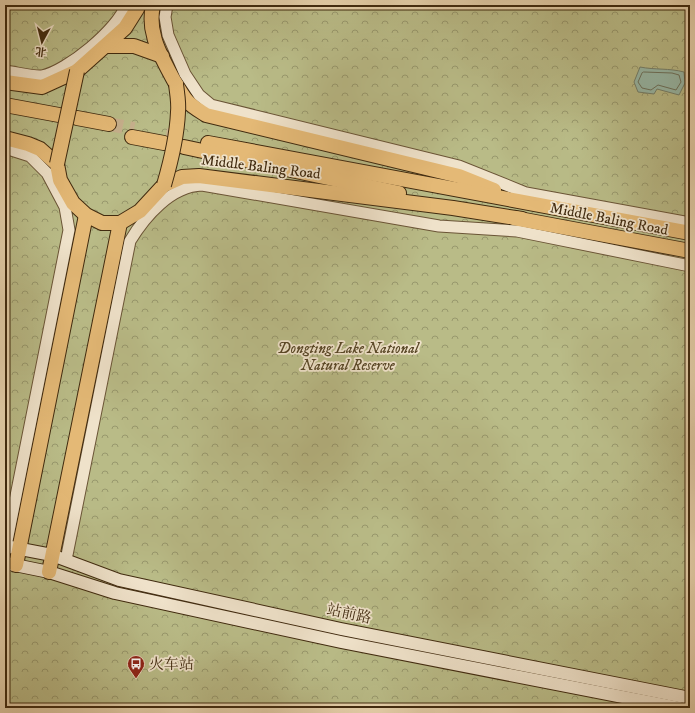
<svg xmlns="http://www.w3.org/2000/svg" width="695" height="713" viewBox="0 0 695 713" font-family="'IM FELL DW Pica','Noto Serif SC',serif">
<style>
.park{fill:url(#park-crowns);stroke:#7c724b}
.water{fill:#97b8a7;stroke:#747f6a}
.lines{fill:none;stroke-linecap:round;stroke-linejoin:round}
.shore{stroke:#6c715b;stroke-width:1}
.primary-tunnel{stroke:#c6b08d;stroke-width:14;stroke-dasharray:14 7;stroke-linecap:butt}
.tertiary-casing{stroke:#6a5436;stroke-width:13}
.secondary-casing{stroke:#402a0f;stroke-width:14}
.primary-casing{stroke:#402a0f;stroke-width:16}
.tertiary{stroke:#efe2ca;stroke-width:11}
.secondary{stroke:#efe2ca;stroke-width:12}
.primary{stroke:#e4b976;stroke-width:14}
.primary-bridge-casing{stroke:#402a0f;stroke-width:16;stroke-linecap:butt}
.primary-bridge{stroke:#e4b976;stroke-width:14}
.labels{text-anchor:middle;dominant-baseline:central;stroke-width:3.5;stroke-linejoin:round;paint-order:stroke}
.street-label{font-size:15px;fill:#402a0f;stroke:#efe2ca}
.park-label{font-size:15px;font-style:italic;fill:#584727;stroke:#efe2ca}
.poi-label{font-size:15px;fill:#402a0f;stroke:#efe2ca;text-anchor:start}
</style>
<defs>
<pattern id="park-crowns" width="20" height="18" patternUnits="userSpaceOnUse"><rect width="20" height="18" fill="#b9bb87"/><path d="M2 6a3 3 0 1 1 6 0M12 15a3 3 0 1 1 6 0" fill="none" stroke="#98986d"/></pattern>
</defs>
<rect width="100%" height="100%" fill="#e7d2ad"/>
<filter id="stains"><feTurbulence type="fractalNoise" baseFrequency=".005" numOctaves="4"/><feColorMatrix values="0 0 0 0 .2 0 0 0 0 .09 0 0 0 0 .02 0 0 0 .5 -.17"/></filter>
<radialGradient id="worn" r=".72"><stop offset=".6" stop-color="#630" stop-opacity="0"/><stop offset="1" stop-color="#630" stop-opacity=".3"/></radialGradient>
<rect class="park" x="5" y="5" width="685" height="703"/>
<path class="water" d="M640,67C655,70 669,68 684,72L685,83L679,95L657,89L654,94L638,92L634,82Z"/>
<g class="lines">
<polygon class="shore" points="644,72 672,73 679,75 681,82 676,90 658,85 651,90 642,88 638,82 642,73"/>
<g class="primary-tunnel">
<polyline points="57,124 75,127"/>
<polyline points="109,124 134,129"/>
<polyline points="166,135 186,138"/>
</g>
<defs>
<g id="tertiary">
<polyline points="167,5 165,17 168,35 185,74 199,95 211,105 459,166 526,193 690,223"/>
<path d="M5,71C14,72 34,77 42,76C67,71 118,29 126,5"/>
<polyline points="5,148 30,156 47,173 65,207 69,230 6,546"/>
<path d="M66,560L130,241C145,216 171,186 202,185L439,226L517,231L690,266"/>
</g>
<g id="secondary">
<polyline points="5,546 52,555 119,580 341,629 690,698"/>
<polyline points="5,563 49,572 115,593 341,642 679,708"/>
</g>
<g id="primary">
<path d="M153,5C151,15 151,26 154,36C156,49 179,92 188,102C193,107 200,111 206,115L459,176L494,190"/>
<polyline points="106,46 134,46 162,56"/>
<polyline points="5,82 42,87 77,71 125,28 137,9 138,5"/>
<polyline points="5,105 59,115"/>
<polyline points="77,118 109,124"/>
<polyline points="132,137 164,143"/>
<polyline points="5,138 28,144 40,149 57,164 60,180 73,203 86,215 102,223 120,223 140,211 164,185 182,177 199,176 453,208 522,219"/>
<polyline points="208,143 690,233"/>
<polyline points="184,147 399,193"/>
<polyline points="514,218 690,251"/>
<polyline points="16,565 86,215"/>
<polyline points="49,572 120,223"/>
</g>
</defs>
<use href="#tertiary" class="tertiary-casing"/>
<use href="#secondary" class="secondary-casing"/>
<use href="#primary" class="primary-casing"/>
<use href="#tertiary" class="tertiary"/>
<use href="#secondary" class="secondary"/>
<use href="#primary" class="primary"/>
<defs>
<g id="primary-bridge">
<polyline points="57,164 77,71"/>
<path d="M164,185C171,161 177,137 178,112C179,103 177,93 176,84"/>
</g>
</defs>
<use href="#primary-bridge" class="primary-bridge-casing"/>
<use href="#primary-bridge" class="primary-bridge"/>
</g>
<defs>
<symbol id="bus-pin" viewBox="-11 -11 22 30"><path d="M0 17L-7.5 6A9.5 9.5 0 1 1 7.5 6Z" fill="#8f2418" stroke="#efe2ca"/><path d="M-5-6H5V4H4V6H2V4H-2V6H-4V4H-5ZM-3.5-4V0h7V-4ZM-3.5 1.2v1.5H-2V1.2ZM2 1.2v1.5H3.5V1.2Z" fill="#fff"/></symbol>
</defs>
<g fill-rule="evenodd">
<use href="#bus-pin" x="126" y="654" width="20" height="27"/>
</g>
<g class="labels">
<g class="street-label">
<text transform="translate(261 167) rotate(7)">Middle Baling Road</text>
<text transform="translate(609 219) rotate(11)">Middle Baling Road</text>
<text transform="translate(349 614) rotate(12)">站前路</text>
</g>
<g class="park-label">
<text x="348" y="348">Dongting Lake National<tspan x="348" dy="17">Natural Reserve</tspan></text>
</g>
<g class="poi-label">
<text x="149" y="664">火车站</text>
</g>
</g>
<rect width="695" height="713" fill="none" stroke="#e7d2ad" stroke-width="20"/>
<rect x="6" y="6" width="683" height="701" fill="none" stroke="#402a0f" stroke-width="2"/>
<rect x="10" y="10" width="675" height="693" fill="none" stroke="#402a0f"/>
<g transform="translate(42 42) rotate(187)" stroke="#efe2ca" stroke-width="3" paint-order="stroke">
<path d="M0-3L7 15L0 10L-7 15Z" fill="#402a0f"/>
<text y="-6" font-size="11" font-weight="bold" text-anchor="middle" fill="#402a0f">北</text>
</g>
<rect width="100%" height="100%" filter="url(#stains)"/>
<rect width="100%" height="100%" fill="url(#worn)"/>
</svg>
